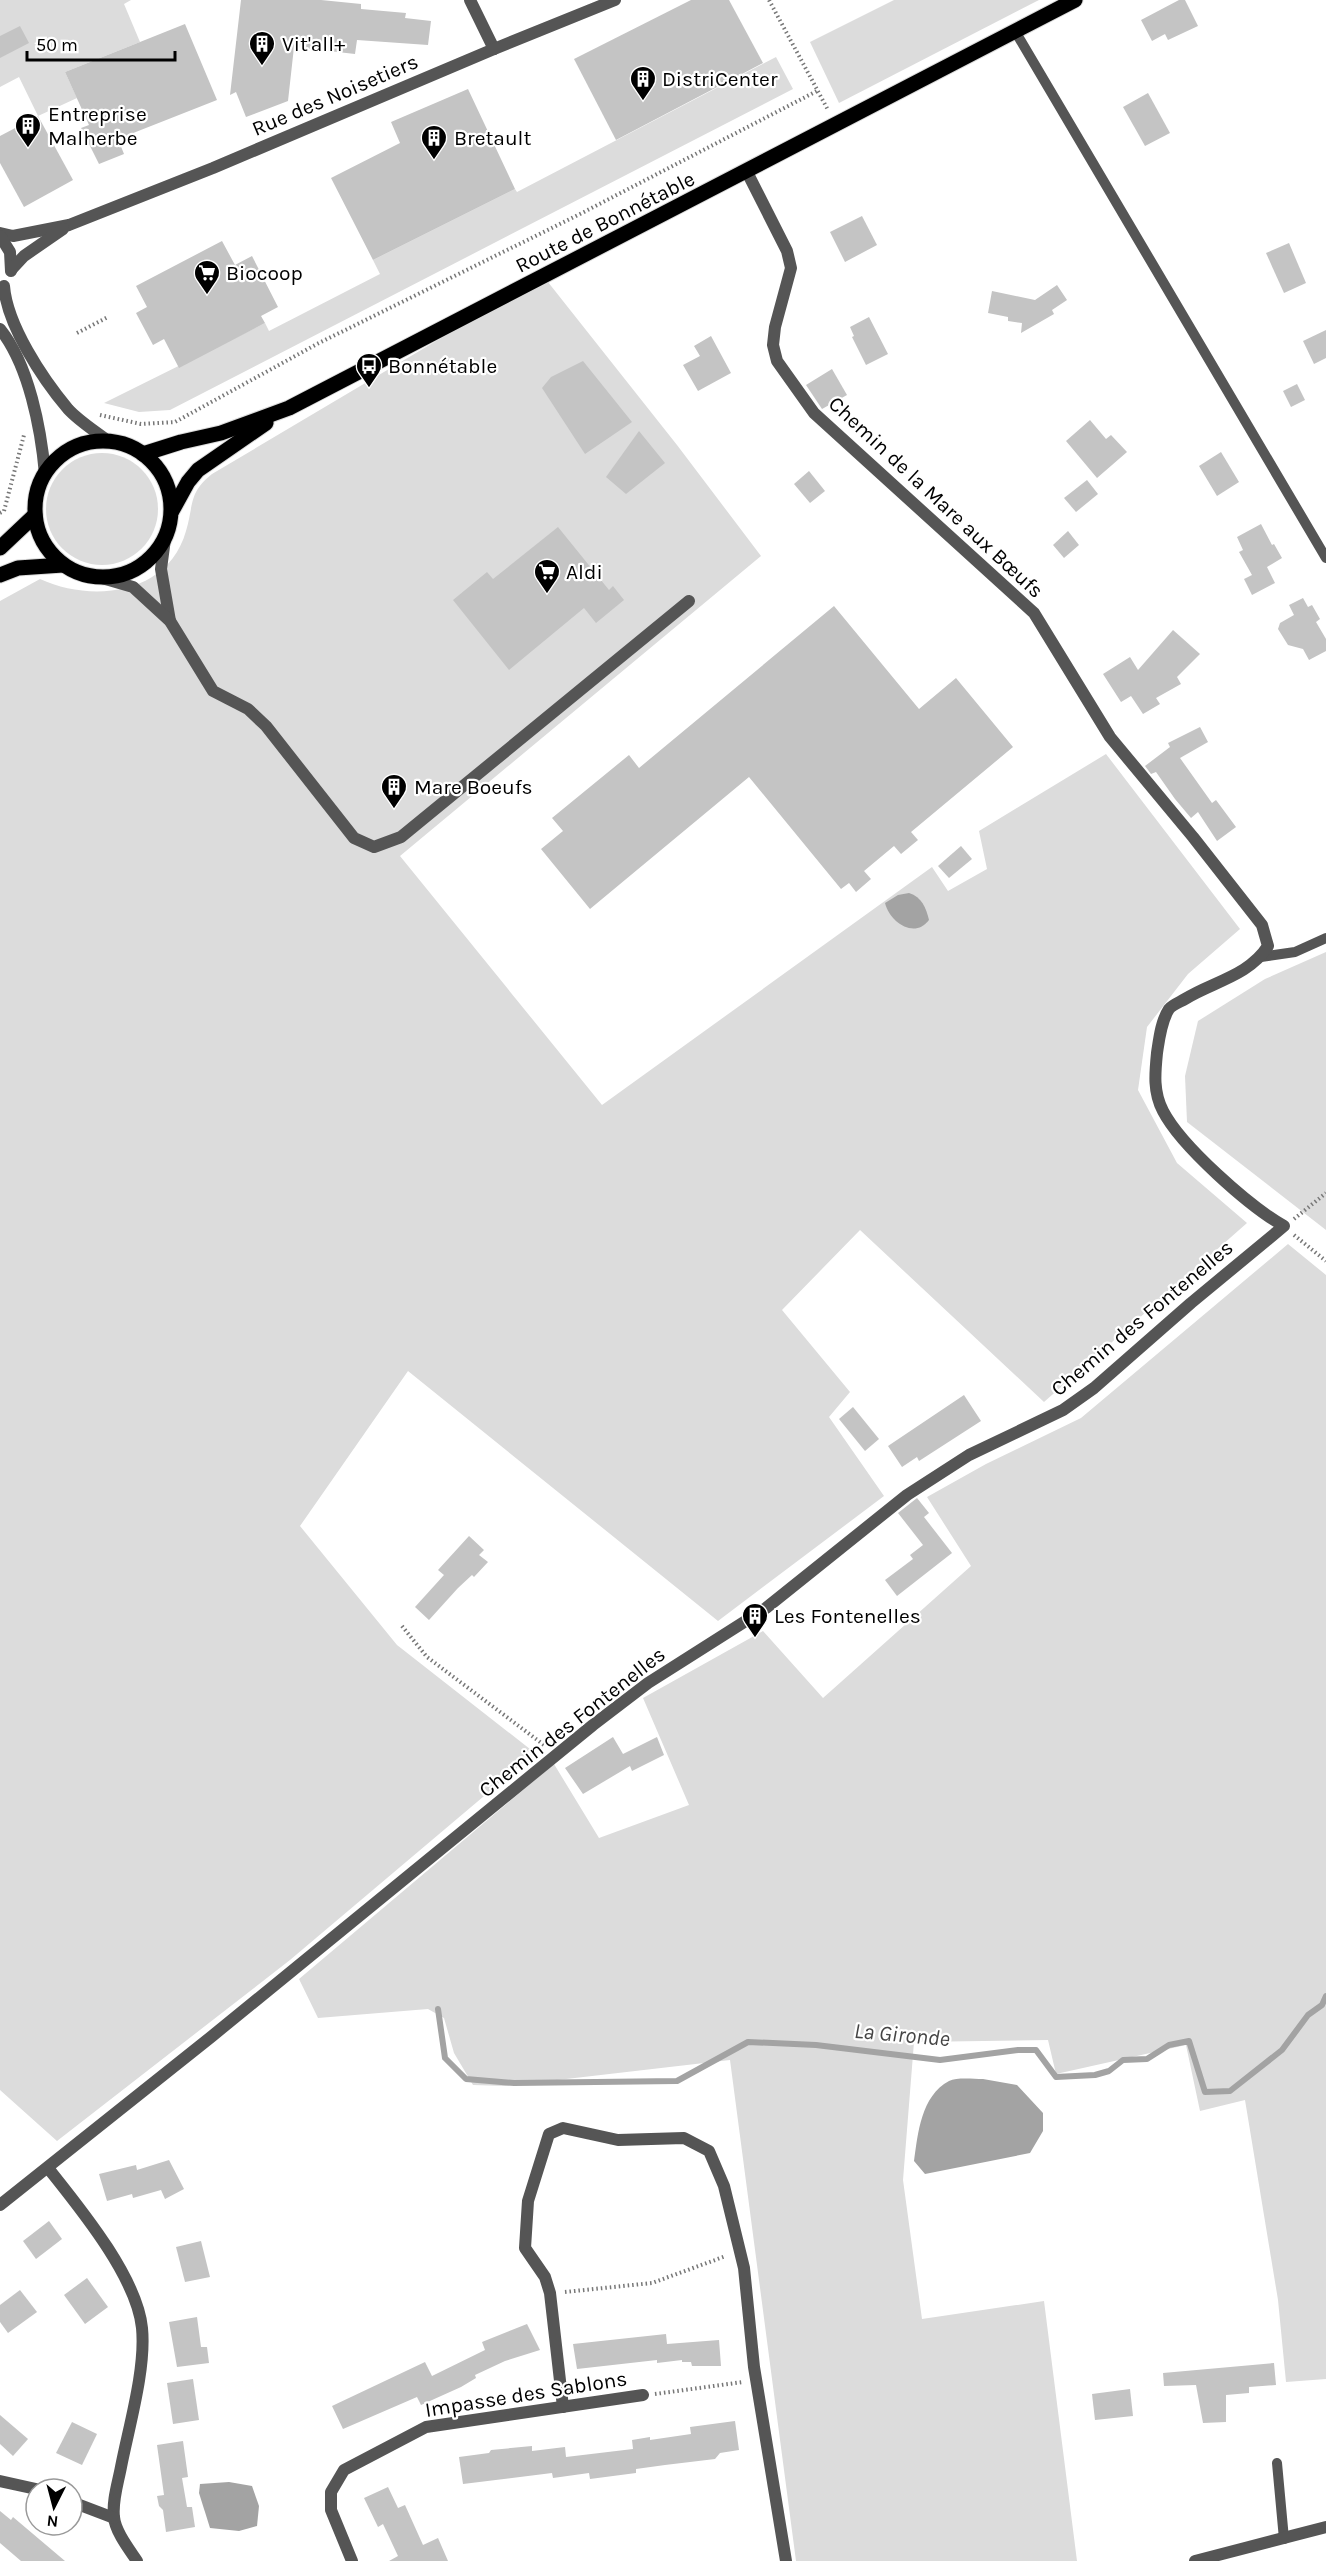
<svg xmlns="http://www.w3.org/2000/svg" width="1326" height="2561" viewBox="0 0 1326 2561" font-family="Karla,sans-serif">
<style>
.green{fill:#dcdcdc}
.water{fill:#a3a3a3}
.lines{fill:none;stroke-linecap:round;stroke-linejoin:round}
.stream{stroke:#a3a3a3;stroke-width:6}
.building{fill:#c4c4c4}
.primary-casing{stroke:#dbdbdb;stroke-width:17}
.path{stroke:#777;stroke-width:4;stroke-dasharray:1.5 3;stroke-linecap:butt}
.lane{stroke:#555;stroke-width:10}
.street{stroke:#555;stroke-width:12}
.primary{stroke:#000;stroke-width:15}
.labels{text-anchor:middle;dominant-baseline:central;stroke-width:4.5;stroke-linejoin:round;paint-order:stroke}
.poi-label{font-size:21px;fill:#000;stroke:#fff;text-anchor:start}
.street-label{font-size:21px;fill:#000;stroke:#fff}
.water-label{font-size:22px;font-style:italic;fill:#444;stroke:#fff}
</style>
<rect width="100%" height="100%" fill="#fff"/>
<g class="green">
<polygon points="0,0 131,0 124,4 140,42 65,72 77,98 38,116 19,77 0,87"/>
<polygon points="894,0 1039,0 839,103 810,42"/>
<polygon points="776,57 793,89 170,410 139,412 104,403 265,323 269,331 380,274 373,260 515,189 517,192"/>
<path d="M544,277L677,445L761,556L400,856L602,1105L932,867L948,891L987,869L979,831L1106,754L1240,929L1188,974L1147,1027L1138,1090L1177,1163L1247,1223L1044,1402L860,1230L782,1310L850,1392L829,1417L884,1496L718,1621L408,1371L300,1526L397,1645L535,1753L290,1960L57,2141L0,2090V601L40,579C92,603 168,595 186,531C194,505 188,493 212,474Z"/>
<circle cx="102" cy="509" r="56"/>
<polygon points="1326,952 1326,1230 1187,1122 1185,1076 1198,1021 1265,979"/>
<polygon points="1288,1244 1326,1275 1326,2379 1286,2382 1278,2300 1245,2100 1200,2111 1186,2045 1056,2074 1048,2040 914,2042 903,2180 922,2319 1044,2301 1077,2561 796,2561 730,2060 505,2086 473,2085 454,2053 444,2018 428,2009 318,2018 299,1979 554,1764 599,1838 689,1805 643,1698 763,1631 823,1698 971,1566 927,1497 986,1464 1081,1418"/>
</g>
<g class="water">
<path d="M909,893C922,897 926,908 929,920C915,939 890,923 885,903L898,895Z"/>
<path d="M983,2079L1017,2085L1043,2113V2131L1030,2153L925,2174L914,2161C918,2133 921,2096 949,2081C957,2077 973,2079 983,2079Z"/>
<polygon points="229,2482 252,2486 259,2506 257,2526 239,2531 210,2528 199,2493 200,2484"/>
</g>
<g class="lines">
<polyline class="stream" points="438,2009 445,2058 466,2079 514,2083 677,2081 748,2042 816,2045 940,2060 1018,2050 1036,2050 1056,2077 1095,2075 1109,2071 1123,2060 1147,2059 1169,2045 1189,2041 1205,2092 1230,2091 1282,2050 1308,2015 1322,2005 1326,1996"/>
</g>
<g class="building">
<polygon points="241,0 321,0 361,4 361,9 406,13 405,18 431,21 428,45 357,40 355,54 294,47 288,101 246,117 236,92 230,95"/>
<polygon points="691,0 729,0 763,63 616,140 574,59"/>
<polygon points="1179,0 1185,0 1198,26 1168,40 1165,34 1152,41 1141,20"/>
<polygon points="185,24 217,100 118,139 124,154 99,164 81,128 89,125 65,72"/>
<polygon points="20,26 29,43 0,58 0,36"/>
<polygon points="468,89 515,189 373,260 331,178 400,143 391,122"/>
<polygon points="1148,93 1170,133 1145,146 1123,107"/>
<polygon points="38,116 73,180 24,207 0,163 0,136"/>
<polygon points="862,216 877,245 845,262 830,232"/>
<polygon points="222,241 235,265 252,256 278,307 261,316 265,323 179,368 164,339 153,345 136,313 147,307 136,286"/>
<polygon points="1289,243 1306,283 1284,293 1266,253"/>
<polygon points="1057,285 1067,300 1052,310 1054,314 1021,333 1022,323 1008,321 1008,317 988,313 992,291 1035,300"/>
<polygon points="869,317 888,354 866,365 852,337 854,336 850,327"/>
<polygon points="1326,330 1326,358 1314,364 1303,341"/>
<polygon points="711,336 731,373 698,391 683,365 700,356 694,346"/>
<polygon points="583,361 632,422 585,454 542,388 551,377"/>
<polygon points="832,369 847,395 822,409 806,385"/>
<polygon points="1297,384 1305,400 1291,407 1283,391"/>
<polygon points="1090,420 1106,439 1111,435 1127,452 1097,478 1066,441"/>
<polygon points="639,431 665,463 626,494 606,477"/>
<polygon points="1221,452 1239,482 1217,496 1199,466"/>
<polygon points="809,471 825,491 810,503 794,484"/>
<polygon points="1087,480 1098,494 1076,512 1064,498"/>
<polygon points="1261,524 1272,545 1274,544 1282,558 1267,567 1275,583 1252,595 1244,579 1252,575 1239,552 1243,550 1237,537"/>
<polygon points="558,527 609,590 613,586 624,600 596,623 584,608 509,670 453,600 487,572 493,579"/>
<polygon points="1068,531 1079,545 1064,558 1053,545"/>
<polygon points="1303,598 1308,607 1312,605 1320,619 1316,622 1326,639 1326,651 1309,660 1303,649 1288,645 1278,629 1280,623 1294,615 1289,605"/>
<polygon points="834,606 919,709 956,678 1013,747 911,832 918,840 901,854 894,846 864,871 871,879 856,892 849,883 841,889 749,777 590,909 541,849 563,831 552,818 629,755 639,768"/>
<polygon points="1173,630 1200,654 1177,677 1181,684 1156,698 1160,704 1143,714 1131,696 1121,702 1103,674 1130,657 1138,670"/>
<polygon points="1200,727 1208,742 1180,758 1212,803 1216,800 1236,827 1217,841 1198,812 1191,818 1175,799 1156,772 1151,774 1145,766 1170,747 1168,743"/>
<polygon points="961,846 972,859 949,878 938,866"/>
<polygon points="964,1395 981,1421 919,1461 917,1457 902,1467 888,1446"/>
<polygon points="853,1407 879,1439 865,1451 839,1419"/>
<polygon points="917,1498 929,1513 924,1517 952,1553 897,1596 885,1580 913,1559 910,1555 923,1545 898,1513"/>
<polygon points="469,1536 484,1550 479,1555 488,1562 474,1577 472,1575 458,1588 429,1620 415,1607 444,1575 438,1570"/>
<polygon points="613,1737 623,1754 657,1737 664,1755 632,1771 630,1766 583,1794 565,1768"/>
<polygon points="169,2160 184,2189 165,2199 161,2190 133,2198 132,2194 107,2201 99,2174 136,2165 137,2170"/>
<polygon points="49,2221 62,2239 36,2259 23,2241"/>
<polygon points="201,2241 210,2277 185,2282 176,2247"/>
<polygon points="87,2278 108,2307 85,2324 64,2295"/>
<polygon points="20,2290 37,2312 8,2333 0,2322 0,2305"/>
<polygon points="197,2317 201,2347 207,2347 209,2363 177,2367 169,2322"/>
<polygon points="527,2324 540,2350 505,2361 475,2375 476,2378 461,2387 421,2405 417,2397 343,2429 332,2406 425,2362 432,2376 485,2350 482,2342"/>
<polygon points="666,2334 667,2344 719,2340 721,2366 692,2366 691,2362 682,2362 682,2360 657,2363 657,2360 577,2369 573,2344"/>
<polygon points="1274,2363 1276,2385 1249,2387 1249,2393 1226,2395 1226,2422 1203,2423 1196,2385 1164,2386 1163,2373"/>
<polygon points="193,2379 199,2420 173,2424 167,2383"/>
<polygon points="1130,2389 1133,2416 1095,2420 1092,2394"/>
<polygon points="0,2415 28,2439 13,2456 0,2444"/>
<polygon points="735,2421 739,2450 720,2453 715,2459 665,2465 636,2469 636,2473 590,2479 589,2473 553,2478 552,2473 463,2484 459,2457 489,2453 491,2450 532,2446 532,2451 565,2447 566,2457 633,2449 632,2440 650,2437 650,2440 691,2434 690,2427"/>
<polygon points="72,2422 97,2434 82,2465 56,2453"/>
<polygon points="183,2441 188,2477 182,2478 187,2507 192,2507 195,2527 166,2532 163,2510 159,2506 157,2496 164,2495 157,2445"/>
<polygon points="388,2487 398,2508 405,2505 423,2545 438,2538 448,2561 389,2561 398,2556 383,2524 378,2527 364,2498"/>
<polygon points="0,2511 11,2520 13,2517 65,2561 21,2561 0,2543"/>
</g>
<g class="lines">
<defs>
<g id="primary">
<circle cx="103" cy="509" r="68"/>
<polyline points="143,454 181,442 221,433 289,408 1075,0"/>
<polyline points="172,511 188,482 198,470 266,423"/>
<polyline points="0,548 35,515"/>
<polyline points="0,575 18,568 63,565"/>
</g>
</defs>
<use href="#primary" class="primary-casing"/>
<g class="path">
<polyline points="769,0 828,110"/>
<polyline points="77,333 108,317"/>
<polyline points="100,415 141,424 175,422 317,344 582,213 817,91"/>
<polyline points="0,513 4,511 24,435"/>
<polyline points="1294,1219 1326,1193"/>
<polyline points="1294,1235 1326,1261"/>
<polyline points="402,1626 427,1657 544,1745"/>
<polyline points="565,2292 652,2283 726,2256"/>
<polyline points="655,2394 743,2382"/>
</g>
<g class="lane">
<polyline points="1015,31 1326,558"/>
<polyline points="1261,957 1295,952 1326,938"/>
<polyline points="1277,2463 1284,2539"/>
</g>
<g class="street">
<polyline points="470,0 494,49"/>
<polyline points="0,233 13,236 69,225 213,168 494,49 615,0"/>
<polyline points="0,236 10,252 11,271"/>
<polyline points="11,270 24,256 63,229"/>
<path d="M4,286C7,325 42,378 68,409C79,421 95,431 108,441"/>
<path d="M0,329C29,365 41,429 45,474"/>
<polyline points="165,539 161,569 170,621"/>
<polyline points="102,578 133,587 170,621 213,691 248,709 266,726 354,838 374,847 401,837 689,601"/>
<path d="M48,2168C79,2207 137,2277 142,2328C146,2369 129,2426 121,2467C118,2483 112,2501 114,2517C115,2531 129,2549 137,2561"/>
<path d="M0,2205L211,2037L593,1725L648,1683L766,1608L907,1495L969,1455L1063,1410L1094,1388L1191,1303L1284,1226C1250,1207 1181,1146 1163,1111C1153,1092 1155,1073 1157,1053C1159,1040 1161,1021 1169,1009C1172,1005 1180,1002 1185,999C1212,982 1249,976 1268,946L1262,925L1193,837L1110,737L1034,613L814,413L777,361L773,345L775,327L791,268L787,251L747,172"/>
<polyline points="563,2407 550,2293 545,2277 525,2248 528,2201 549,2134 563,2128 618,2140 684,2138 709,2151 724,2186 744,2268 754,2367 786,2561"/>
<polyline points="0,2481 36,2489"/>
<polyline points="72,2502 114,2518"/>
<polyline points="352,2561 331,2510 331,2492 344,2470 426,2427 643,2395"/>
<polyline points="1195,2561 1326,2527"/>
</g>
<use href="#primary" class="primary"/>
</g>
<defs>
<symbol id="building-pin" viewBox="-11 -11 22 30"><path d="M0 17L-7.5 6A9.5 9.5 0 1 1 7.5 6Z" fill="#000" stroke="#fff"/><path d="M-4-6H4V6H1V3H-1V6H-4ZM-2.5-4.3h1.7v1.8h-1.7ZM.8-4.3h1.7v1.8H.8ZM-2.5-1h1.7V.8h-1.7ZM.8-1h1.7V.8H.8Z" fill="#fff"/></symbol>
<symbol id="supermarket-pin" viewBox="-11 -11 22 30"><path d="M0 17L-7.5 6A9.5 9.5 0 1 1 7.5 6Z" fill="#000" stroke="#fff"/><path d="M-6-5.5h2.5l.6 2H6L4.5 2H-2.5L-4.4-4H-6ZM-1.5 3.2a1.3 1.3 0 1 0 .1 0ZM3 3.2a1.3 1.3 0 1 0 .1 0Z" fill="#fff"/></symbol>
<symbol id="bus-pin" viewBox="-11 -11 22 30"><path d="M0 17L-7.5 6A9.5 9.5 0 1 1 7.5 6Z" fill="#000" stroke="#fff"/><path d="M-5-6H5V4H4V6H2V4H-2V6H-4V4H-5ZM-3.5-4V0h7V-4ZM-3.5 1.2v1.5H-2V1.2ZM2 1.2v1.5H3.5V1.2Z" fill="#fff"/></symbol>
</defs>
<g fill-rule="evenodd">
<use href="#building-pin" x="247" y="29" width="30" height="40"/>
<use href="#building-pin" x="628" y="64" width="30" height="40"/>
<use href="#building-pin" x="13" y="111" width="30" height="40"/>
<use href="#building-pin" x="419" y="123" width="30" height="40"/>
<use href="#supermarket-pin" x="192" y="258" width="30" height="40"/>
<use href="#bus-pin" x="354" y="351" width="30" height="40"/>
<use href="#supermarket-pin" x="532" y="557" width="30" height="40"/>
<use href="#building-pin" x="379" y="772" width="30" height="40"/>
<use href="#building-pin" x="740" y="1601" width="30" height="40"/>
</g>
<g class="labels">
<g class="poi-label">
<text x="282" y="44">Vit'all+</text>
<text x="662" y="79">DistriCenter</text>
<text x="48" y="114">Entreprise<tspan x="48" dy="24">Malherbe</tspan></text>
<text x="454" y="138">Bretault</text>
<text x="226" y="273">Biocoop</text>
<text x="388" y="366">Bonnétable</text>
<text x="566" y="572">Aldi</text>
<text x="414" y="787">Mare Boeufs</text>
<text x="774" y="1616">Les Fontenelles</text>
</g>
<g class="street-label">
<text transform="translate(335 95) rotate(-23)">Rue des Noisetiers</text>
<text transform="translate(605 222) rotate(-27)">Route de Bonnétable</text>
<text transform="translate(936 497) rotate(43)">Chemin de la Mare aux Bœufs</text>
<text transform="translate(1142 1318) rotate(-40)">Chemin des Fontenelles</text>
<text transform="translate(572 1722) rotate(-38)">Chemin des Fontenelles</text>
<text transform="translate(526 2394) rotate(-9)">Impasse des Sablons</text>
</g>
<g class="water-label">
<text transform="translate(902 2035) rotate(5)">La Gironde</text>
</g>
</g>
<g transform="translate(54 2507) rotate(186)"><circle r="28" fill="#ffffff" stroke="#999999" stroke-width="1.5"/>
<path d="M0-4.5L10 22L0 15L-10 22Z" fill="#000000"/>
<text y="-9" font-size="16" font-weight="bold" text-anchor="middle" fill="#000000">N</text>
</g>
<path d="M27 51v9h148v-9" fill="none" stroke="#000000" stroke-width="3"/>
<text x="36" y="51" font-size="18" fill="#000000" stroke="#ffffff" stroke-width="4.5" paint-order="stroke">50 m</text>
</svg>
